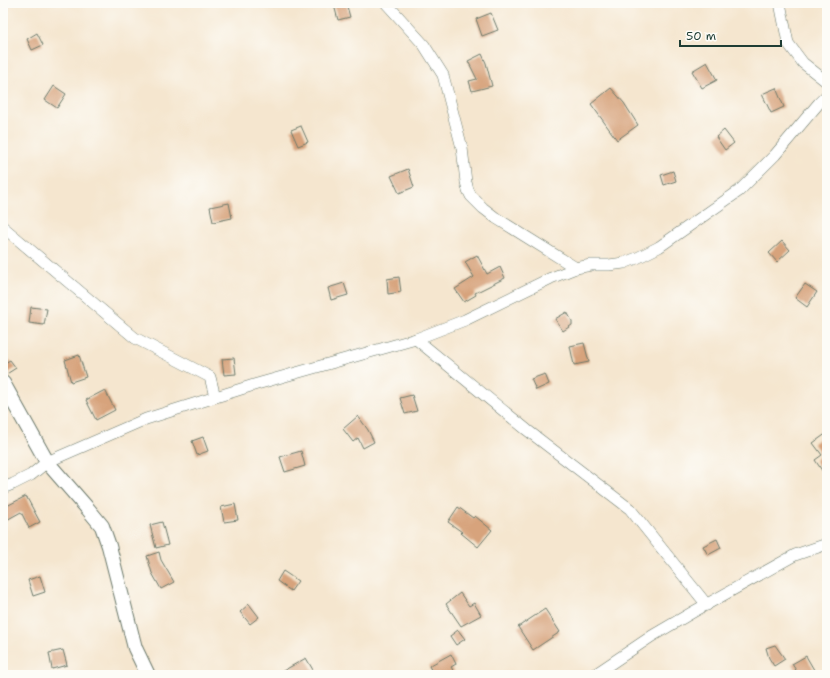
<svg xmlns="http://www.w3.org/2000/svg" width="830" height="678" viewBox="0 0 830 678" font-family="'Shantell Sans',sans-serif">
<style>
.building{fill:#d7a37b}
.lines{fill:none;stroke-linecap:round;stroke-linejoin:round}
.minor-casing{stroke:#6a786a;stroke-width:12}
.tertiary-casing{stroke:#6a786a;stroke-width:16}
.minor{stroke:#fff;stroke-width:11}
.tertiary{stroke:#fff;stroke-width:14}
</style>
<rect width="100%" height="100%" fill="#fdfcf7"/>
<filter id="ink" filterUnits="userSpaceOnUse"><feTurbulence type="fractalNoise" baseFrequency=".025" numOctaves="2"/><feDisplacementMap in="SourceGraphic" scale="8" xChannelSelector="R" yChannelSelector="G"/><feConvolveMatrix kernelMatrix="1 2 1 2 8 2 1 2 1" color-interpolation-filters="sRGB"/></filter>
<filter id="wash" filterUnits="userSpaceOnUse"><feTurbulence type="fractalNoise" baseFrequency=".012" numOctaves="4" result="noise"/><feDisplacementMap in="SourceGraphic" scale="16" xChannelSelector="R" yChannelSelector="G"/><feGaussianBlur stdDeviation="0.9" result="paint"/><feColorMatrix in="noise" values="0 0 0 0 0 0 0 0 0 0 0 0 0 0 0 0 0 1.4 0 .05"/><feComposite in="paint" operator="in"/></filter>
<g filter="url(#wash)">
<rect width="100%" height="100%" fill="#f5e6cf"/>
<g id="blocks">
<g class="building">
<polygon points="342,3 346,3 350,17 338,20 334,5"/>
<polygon points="491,13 498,30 482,36 476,19"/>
<polygon points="37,33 43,45 32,50 27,39"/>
<polygon points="482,54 486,63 492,86 472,91 469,81 477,79 468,61"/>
<polygon points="707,62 717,80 702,88 692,71"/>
<polygon points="54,86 66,94 57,108 45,100"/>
<polygon points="611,88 624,103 638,125 617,140 591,104"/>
<polygon points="776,88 784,107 771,113 762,94"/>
<polygon points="301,126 308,142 298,146 291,130"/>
<polygon points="724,130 734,143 725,150 716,137"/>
<polygon points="408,169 414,187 399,193 391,176"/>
<polygon points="673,171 676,181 664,185 661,175"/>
<polygon points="229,203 232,218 213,222 210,207"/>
<polygon points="782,241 790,250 777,262 769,253"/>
<polygon points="477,255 487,274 500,267 505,278 475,293 476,295 464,302 455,289 474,277 465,262"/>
<polygon points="399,277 401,292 388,294 387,279"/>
<polygon points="344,283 348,295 331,300 328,288"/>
<polygon points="805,284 817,292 807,307 795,298"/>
<polygon points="31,307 47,309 44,325 29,323"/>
<polygon points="567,312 572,321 572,325 563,331 555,319"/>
<polygon points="584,343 589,362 574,365 570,346"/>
<polygon points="79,355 86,377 71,382 65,360"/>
<polygon points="234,358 236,374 224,375 222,359"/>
<polygon points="10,360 16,368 5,375 3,375 3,364"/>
<polygon points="545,374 549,384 536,390 531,379"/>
<polygon points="105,390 115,410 96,420 86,400"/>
<polygon points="412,395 417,411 405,414 400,398"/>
<polygon points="358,416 368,430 374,442 363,448 358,438 353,442 343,429"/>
<polygon points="827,433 827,478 815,460 822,455 813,443"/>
<polygon points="203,437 208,451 197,455 192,441"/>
<polygon points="301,451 305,466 285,472 280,457"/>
<polygon points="26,496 40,522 29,528 21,512 3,522 3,508"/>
<polygon points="235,504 238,520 224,522 221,507"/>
<polygon points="458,507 473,518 475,516 492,530 478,547 461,533 462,532 448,522"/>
<polygon points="162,522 168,545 156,548 150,525"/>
<polygon points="717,539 721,548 708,555 703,546"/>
<polygon points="159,552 161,560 174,582 161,589 152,573 147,556"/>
<polygon points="283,571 298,581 291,591 277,581"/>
<polygon points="40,576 45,592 33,596 28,580"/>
<polygon points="460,593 469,606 474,603 481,615 461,626 446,604"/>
<polygon points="249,604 259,617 250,624 240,612"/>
<polygon points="545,609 560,632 533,650 518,627"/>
<polygon points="458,630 465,639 456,645 450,636"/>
<polygon points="775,645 785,659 774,666 769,658 766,648"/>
<polygon points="63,650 67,665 52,669 49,653"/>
<polygon points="451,654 456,664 451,667 456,675 434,675 429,666"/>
<polygon points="806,656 817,675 799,675 792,664"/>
<polygon points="306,658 316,675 276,675"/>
</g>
</g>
</g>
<g filter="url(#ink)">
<use href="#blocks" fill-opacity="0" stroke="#6a786a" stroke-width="1"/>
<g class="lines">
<defs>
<g id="minor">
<polyline points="386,3 424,45 443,75 462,148 466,182 468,190 471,196 483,208 496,218 576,268"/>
<polyline points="780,3 788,43 803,63 827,82"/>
<polyline points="3,227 135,338 210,377 215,397"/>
<polyline points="416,339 527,430 630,509 707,605"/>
<polyline points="3,488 13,484 31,475 47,462 146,419 257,384 416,339 465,320 551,278 576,268 591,265 609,265 624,263 637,258 659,247 739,191 775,155 819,103 827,95"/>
<polyline points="594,675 652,636 693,612 795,555 827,544"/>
</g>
<polyline id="tertiary" points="3,383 47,462 88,509 102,526 109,546 135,648 148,675"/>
</defs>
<use href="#minor" class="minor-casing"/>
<use href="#tertiary" class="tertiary-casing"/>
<use href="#minor" class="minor"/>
<use href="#tertiary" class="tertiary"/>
</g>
</g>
<rect width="830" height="678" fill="none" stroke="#fdfcf7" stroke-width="16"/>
<path d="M680 40v6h101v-6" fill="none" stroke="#1f3d34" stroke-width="2"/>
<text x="686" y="40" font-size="12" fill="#1f3d34" stroke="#fdfcf7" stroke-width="3" paint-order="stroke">50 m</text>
</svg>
